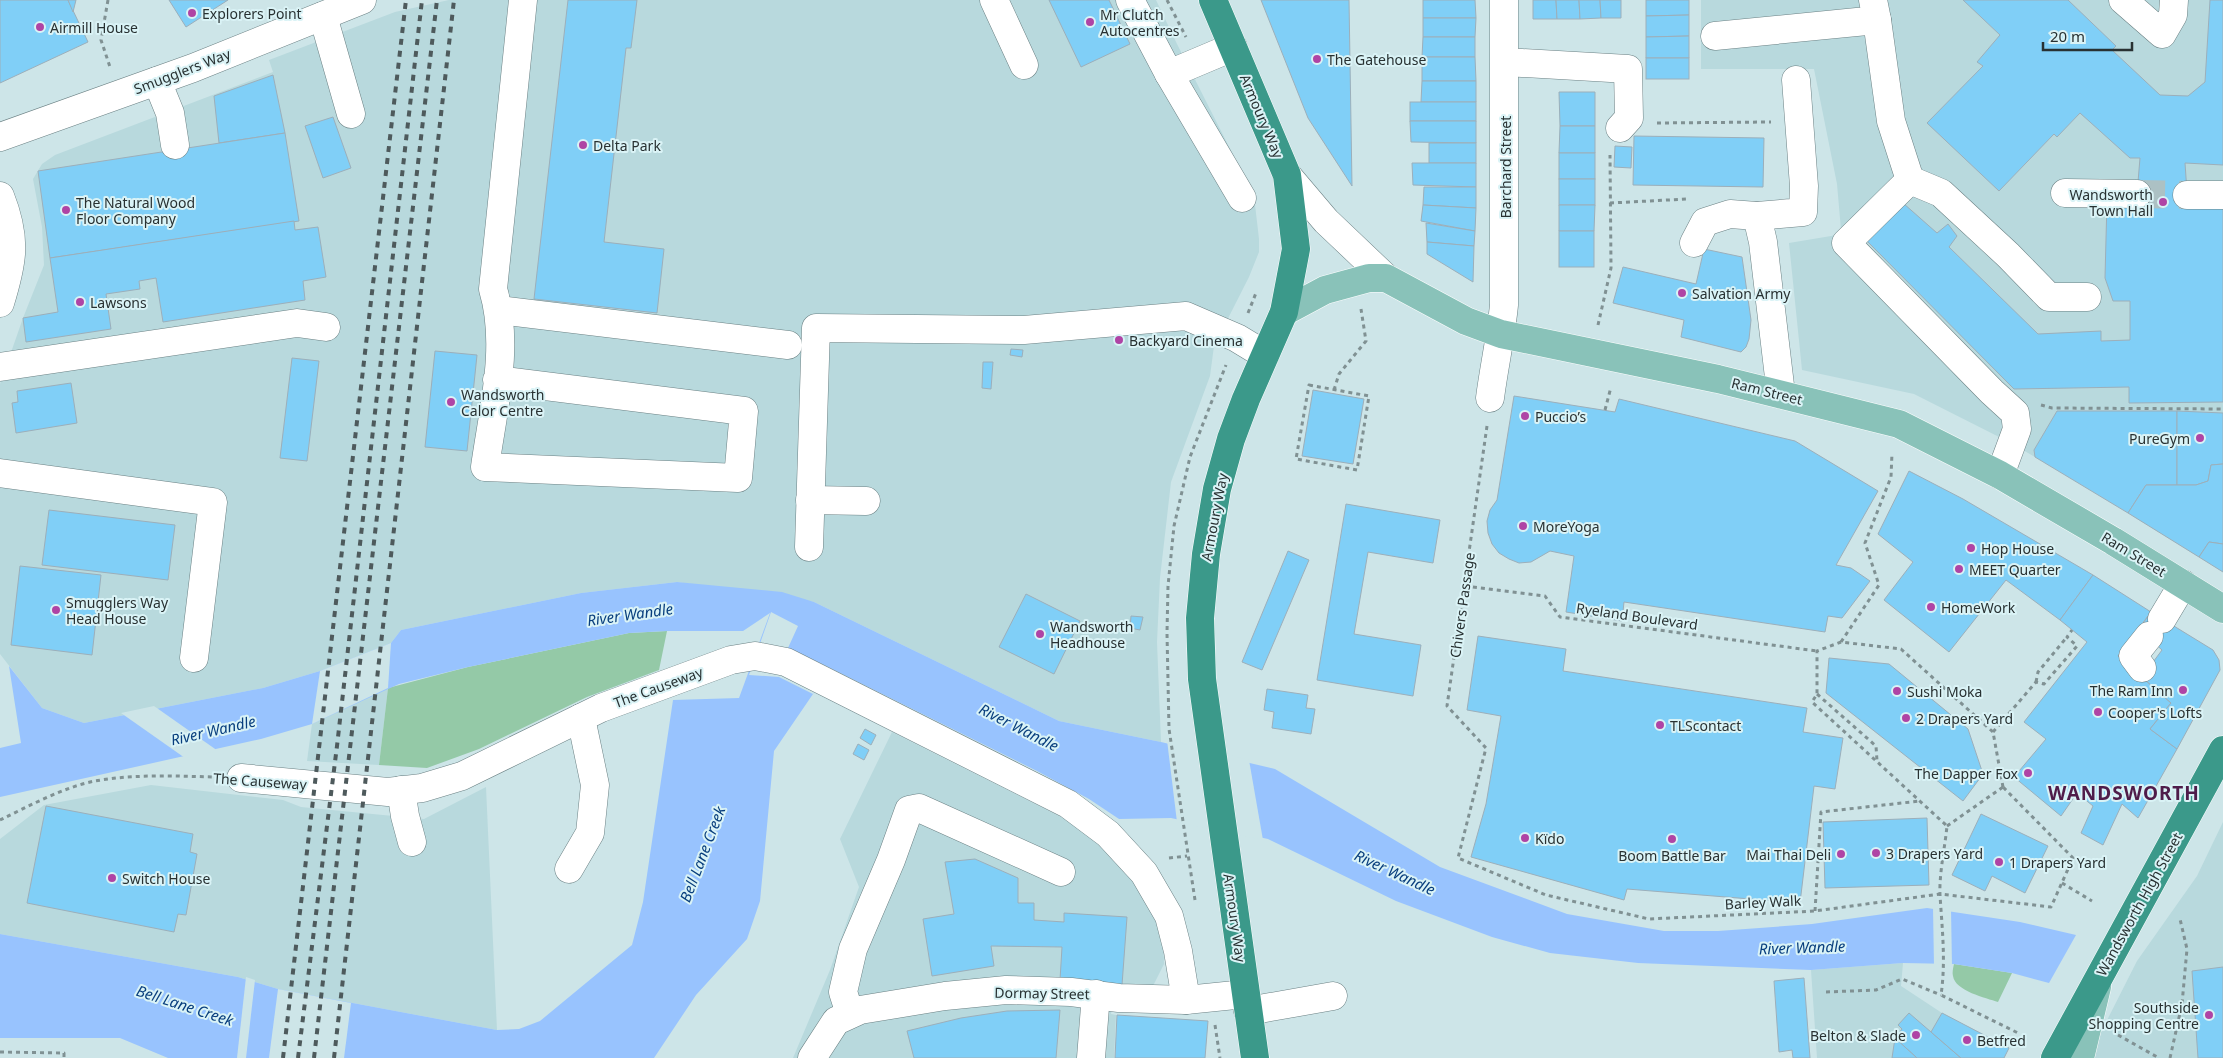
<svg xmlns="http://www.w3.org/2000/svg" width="2223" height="1058" viewBox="0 0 2223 1058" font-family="'Noto Sans',sans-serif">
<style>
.built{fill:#b8d9dd}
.green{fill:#94c9a7}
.water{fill:#98c3fe}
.pier{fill:#cde5e8}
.building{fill:#80cff7;stroke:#9cafba}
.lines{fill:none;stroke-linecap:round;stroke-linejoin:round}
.minor-tunnel{stroke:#acc1c4;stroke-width:28;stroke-dasharray:28 14;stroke-linecap:butt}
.minor-casing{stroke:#6b8184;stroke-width:29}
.major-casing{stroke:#fff;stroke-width:29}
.highway-casing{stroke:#fff;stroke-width:29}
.path{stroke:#809193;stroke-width:3;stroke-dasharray:4 4;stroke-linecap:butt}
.minor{stroke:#fff;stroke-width:28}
.major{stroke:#89c2b9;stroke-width:28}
.highway{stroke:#3b998a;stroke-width:28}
.rail{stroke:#4e5a5c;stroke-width:4;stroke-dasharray:6 6;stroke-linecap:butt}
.poi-dot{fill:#af44a5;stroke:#daf3f6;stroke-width:2}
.labels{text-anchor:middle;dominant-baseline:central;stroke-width:4;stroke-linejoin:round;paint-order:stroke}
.poi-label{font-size:14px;fill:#283132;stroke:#daf3f6;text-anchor:start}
.street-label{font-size:14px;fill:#283132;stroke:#daf3f6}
.water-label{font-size:15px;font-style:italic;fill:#083e7d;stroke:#daf3f6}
.district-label{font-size:19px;font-weight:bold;letter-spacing:1px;fill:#4f1c4a;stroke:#daf3f6}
</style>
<rect width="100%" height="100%" fill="#cde5e8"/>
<g class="built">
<polygon points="449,0 1156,0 1177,44 1254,196 1259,239 1259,252 1249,277 1214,346 1210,376 1171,482 1160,578 1157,642 1161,742 1059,721 814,602 677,582 581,593 401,630 391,643 320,671 263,688 84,723 42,708 0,654 0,384 23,318 44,265 42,227 33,179 42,164 55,155 273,72 269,60 395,12"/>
<polygon points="1701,0 2223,0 2223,572 2128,513 2144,411 2057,411 2034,450 2035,457 2011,443 1914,394 1802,370 1789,243 1837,235 1841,230 1837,184 1814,69 1701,69"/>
<polygon points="388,688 379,765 307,761 312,724"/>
<polygon points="892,732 1067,820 1106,848 1138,884 1163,934 1164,964 1153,986 1115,988 1111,1014 1116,1015 1114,1058 793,1058 830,970 859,887 840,839"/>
<polygon points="151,785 283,800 301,807 424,819 486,787 497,1030 278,989 238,977 0,934 0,839 44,805"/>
<polygon points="2223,822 2223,1058 2092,1058 2094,1046 2137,961 2197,876"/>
<polygon points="1903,963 1901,986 1942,1013 2009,1048 2004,1058 1817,1058 1811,970"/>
</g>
<g class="green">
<polygon points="667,631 659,670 587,697 479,749 427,768 379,765 388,688 468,667 629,633"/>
<path d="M1954,964L2012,973L1998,1002C1986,998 1955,991 1953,976C1952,973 1953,968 1954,964Z"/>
</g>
<polygon class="water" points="677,582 782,592 814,602 1059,721 1161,742 1275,769 1440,867 1567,914 1664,931 1718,931 1812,924 1927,908 2020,922 2076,935 2049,983 2012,973 1954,964 1903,963 1811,970 1638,963 1550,953 1492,937 1396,901 1268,839 1171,818 1119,819 1089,799 1037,771 826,666 813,694 774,751 760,901 747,939 696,995 654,1058 168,1058 120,1038 0,1038 0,934 238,977 278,989 497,1030 519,1029 540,1021 632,945 643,902 673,700 739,698 770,613 743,631 667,631 629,633 468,667 399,684 312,724 261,739 0,797 0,748 21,743 9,666 42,708 84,723 263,688 320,671 391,643 401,630 581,593"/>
<g class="pier">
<polygon points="771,612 798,626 788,648 826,666 813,694 779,677 749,675"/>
<polygon points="391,643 388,688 312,724 320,671"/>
<polygon points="154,706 218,751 185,758 121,713"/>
<polygon points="1167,740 1249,760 1263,840 1177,822"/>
<polygon points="1933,907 1951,909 1952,967 1934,966"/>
<polygon points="246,977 255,980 246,1058 237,1058"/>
<polygon points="278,989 351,1003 344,1058 269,1058"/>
</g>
<g class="building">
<polygon points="0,0 68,0 88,42 0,83"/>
<polygon points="68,0 76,0 73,12"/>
<polygon points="169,0 228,0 186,27"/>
<polygon points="568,0 637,0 631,48 626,48 604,242 664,249 657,313 534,299"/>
<polygon points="1049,0 1109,0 1130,44 1081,67"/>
<polygon points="1261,0 1349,0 1352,186 1308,118"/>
<polygon points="1423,0 1475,0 1476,18 1423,18"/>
<polygon points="1533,0 1556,0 1557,19 1533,19"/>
<polygon points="1556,0 1579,0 1580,19 1557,19"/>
<polygon points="1579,0 1600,0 1601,18 1580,19"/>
<polygon points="1600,0 1621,0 1621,18 1601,18"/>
<polygon points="1646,0 1689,0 1689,15 1646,16"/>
<polygon points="1963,0 2068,0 2116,46 2112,50 2160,95 2188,96 2205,82 2210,0 2223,0 2223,165 2185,163 2188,206 2223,205 2223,402 2129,403 2129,387 2014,389 1866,240 1903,203 1937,233 1948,224 1957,236 1949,247 2038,334 2101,331 2101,341 2130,340 2130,301 2113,301 2105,278 2107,201 2137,194 2140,158 2130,158 2080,113 2057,137 2054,134 1999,191 1927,123 1983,66 1977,62 2000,35"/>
<polygon points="1689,15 1689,36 1646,37 1646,16"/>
<polygon points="1423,18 1476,18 1475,37 1423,37"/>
<polygon points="1689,36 1689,58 1646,58 1646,37"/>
<polygon points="1423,37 1475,37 1475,57 1422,57"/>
<polygon points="1422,57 1475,57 1476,81 1422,81"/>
<rect x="1646" y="58" width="43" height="21"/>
<polygon points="273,75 285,133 219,143 214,96"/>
<polygon points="1422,81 1476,81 1476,102 1421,102"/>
<polygon points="1559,92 1595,92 1595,126 1560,126"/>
<rect x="1410" y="102" width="66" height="19"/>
<polygon points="333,117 351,168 323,178 305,126"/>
<polygon points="1410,121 1476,121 1476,143 1411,142"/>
<polygon points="1560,126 1595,126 1595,153 1559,153"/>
<polygon points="285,133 299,221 50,258 38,171"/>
<polygon points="1634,136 1764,138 1763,187 1633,185"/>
<rect x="1429" y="143" width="47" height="20"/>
<polygon points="1615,146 1632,147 1631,168 1614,167"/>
<rect x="1559" y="153" width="36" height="26"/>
<polygon points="1412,163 1476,163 1476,187 1413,185"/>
<rect x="1559" y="179" width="36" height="26"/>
<polygon points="1424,187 1476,187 1476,208 1423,205"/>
<polygon points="1423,205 1476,208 1475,231 1421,221"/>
<polygon points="1559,205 1595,205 1594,231 1559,231"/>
<polygon points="294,221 295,230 318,227 326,277 303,281 305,300 163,322 156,278 139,281 140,289 106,294 111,329 26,342 23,318 58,312 50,258"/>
<polygon points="1426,223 1475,231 1474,246 1427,242"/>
<rect x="1559" y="231" width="35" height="36"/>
<polygon points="1427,242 1474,246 1473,282 1427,254"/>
<polygon points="1704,249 1742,257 1751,320 1749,339 1746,347 1741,352 1681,337 1684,320 1613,303 1623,267 1696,284"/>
<polygon points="1011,349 1023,350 1022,357 1010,355"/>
<polygon points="435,351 477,355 467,451 425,447"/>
<polygon points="292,358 319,361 307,461 280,458"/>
<polygon points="983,362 993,362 991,389 982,388"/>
<polygon points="71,383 77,423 16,433 12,403 18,402 17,391"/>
<polygon points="1313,390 1364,399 1353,464 1302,456"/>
<polygon points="1514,396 1615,412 1619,399 1795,441 1878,491 1836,565 1851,568 1870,581 1842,618 1828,616 1825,632 1624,602 1622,621 1566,612 1574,556 1550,551 1531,562 1519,563 1509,559 1499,553 1492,544 1488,533 1487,521 1490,510 1497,500"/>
<polygon points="2057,411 2177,411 2177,485 2146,485 2128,513 2035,457 2034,450"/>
<polygon points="2177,411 2223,413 2223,464 2211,465 2208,481 2196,485 2177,485"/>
<polygon points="2223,464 2223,544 2209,542 2199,557 2128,513 2146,485 2196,485 2208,481 2211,465"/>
<polygon points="1909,471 1963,499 2093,575 2060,620 2006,580 1949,652 1884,600 1913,562 1878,534"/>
<polygon points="1346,504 1440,520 1433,563 1368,552 1354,634 1421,645 1413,696 1317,680"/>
<polygon points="49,510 175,525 168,580 42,565"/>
<polygon points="2209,542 2223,544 2223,572 2199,557"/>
<polygon points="1288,551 1309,560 1262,670 1242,662"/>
<polygon points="20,566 101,575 92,655 11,645"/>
<polygon points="2093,575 2151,612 2118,656 2171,703 2150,729 2177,749 2138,818 2122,804 2103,845 2081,833 2093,806 2077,793 2061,816 2014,777 2046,739 2024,722 2087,642 2060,620"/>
<polygon points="1026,594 1080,621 1054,674 999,647"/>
<polygon points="2151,612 2213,650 2219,660 2220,670 2177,749 2150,729 2171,703 2142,677 2162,650 2139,629"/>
<polygon points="1131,616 1143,617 1140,630 1130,628"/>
<polygon points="1478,636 1566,649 1563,671 1807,708 1803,732 1843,738 1835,789 1814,786 1800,903 1627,889 1624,900 1471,857 1486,804 1501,716 1467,710"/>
<polygon points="1829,658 1889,664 1968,729 1983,774 1963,801 1826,693"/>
<polygon points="1267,689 1308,695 1306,708 1315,709 1311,734 1272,728 1274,712 1264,710"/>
<polygon points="865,729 876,735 871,745 860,738"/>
<polygon points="858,744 869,750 864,760 853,754"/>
<polygon points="46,806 193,834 190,852 197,854 186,915 178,914 174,932 27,903"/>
<polygon points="1981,814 2048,846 2025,893 1992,876 1985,891 1952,875"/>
<polygon points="1927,818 1929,885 1825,888 1823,822"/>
<polygon points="975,859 1018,878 1018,903 1034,903 1034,920 1064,922 1064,913 1127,917 1122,985 1060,980 1062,947 991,946 994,966 932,976 923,919 954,914 945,862"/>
<polygon points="2223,967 2223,1058 2198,1058 2192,971"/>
<polygon points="1804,978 1810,1058 1793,1058 1792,1050 1779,1052 1774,981"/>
<polygon points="1060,1010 1056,1058 914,1058 907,1031 961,1018 1007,1011"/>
<polygon points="1909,1013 1931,1032 1961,1058 1917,1058 1895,1038 1902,1029 1898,1025"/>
<polygon points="1942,1013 2009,1048 2004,1058 1961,1058 1931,1032"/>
<polygon points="1117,1015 1208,1021 1205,1058 1115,1058"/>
<polygon points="1895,1038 1917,1058 1892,1058"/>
</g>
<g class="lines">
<polyline class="minor-tunnel" points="2137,194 2187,195"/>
<defs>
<g id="minor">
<polyline points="994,0 1024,65"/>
<polyline points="1130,0 1169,74 1233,47"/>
<polyline points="2123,0 2162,34 2173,15 2174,0"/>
<polyline points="323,16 351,114"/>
<polyline points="1877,20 1891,121 1910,180 1941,193 2008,255 2049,297 2087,297"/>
<polyline points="1715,36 1877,20 1873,0"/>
<polyline points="1505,62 1628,69 1629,118 1620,128"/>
<polyline points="1169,74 1242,198"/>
<polyline points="157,81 170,113 175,145"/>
<polyline points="0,137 193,68 362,0"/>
<polyline points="1287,175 1326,221 1386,278"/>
<polyline points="1910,180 1846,243 1992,392 2015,413 2017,429 2000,475"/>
<polyline points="2065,193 2137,194"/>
<polyline points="2187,195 2223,195"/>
<path d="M0,196C17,239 13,261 0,303"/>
<polyline points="1757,216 1803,212 1804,186 1796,80"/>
<polyline points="1694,243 1705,222 1730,214 1757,216 1763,242 1781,394"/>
<polyline points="499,310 788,345"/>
<polyline points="0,367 297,323 326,327"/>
<path d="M497,380L744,411L738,478L485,467C493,409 510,346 493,289L523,0"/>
<path d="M1490,398C1494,367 1501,336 1504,305V0"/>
<polyline points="0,473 213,502 194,658"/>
<polyline points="810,500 866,501"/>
<polyline points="809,547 816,328 1024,330 1186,316 1237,338 1265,355"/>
<polyline points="2162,619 2183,584"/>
<polyline points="2142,668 2133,656 2149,636"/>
<polyline points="241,778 388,792 422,788 462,776 601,708 731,660 755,656 786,662 1068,804 1108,834 1144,873 1169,916 1178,951 1186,1000"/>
<polyline points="401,790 405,816 412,842"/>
<polyline points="569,869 590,833 595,785 581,718"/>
<polyline points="1248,1011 1333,996"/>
<polyline points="850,1014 843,992 853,949 891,860 909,810 919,808 1061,872"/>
<polyline points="812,1058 836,1021 860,1010 945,996 1006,990 1071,992 1119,998 1186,1000 1245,994"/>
<polyline points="1091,1058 1096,994"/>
</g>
<g id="major">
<polyline points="1284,312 1325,290 1369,278 1386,278 1466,321 1501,334 1718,379 1899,424 2000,475 2113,541 2223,609"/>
<polyline points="2080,1058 2097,987"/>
</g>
<g id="highway">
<polyline points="1213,0 1287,175 1296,249 1284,312 1246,399 1231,439 1217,489 1206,554 1200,618 1202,679 1255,1058"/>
<polyline points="2055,1058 2223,750"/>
</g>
</defs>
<use href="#minor" class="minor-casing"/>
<use href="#major" class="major-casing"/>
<use href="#highway" class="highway-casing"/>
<g class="path">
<polyline points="108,0 101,40 110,67"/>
<polyline points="1167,0 1186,37"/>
<polyline points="1657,123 1771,122"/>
<polyline points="1610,203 1687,199"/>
<polyline points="1248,313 1256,293"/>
<polyline points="1598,325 1611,268 1610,155"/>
<polygon points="1309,385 1369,396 1357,470 1296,459"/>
<polyline points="1334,390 1339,374 1366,341 1361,309"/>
<polyline points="2041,405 2052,408 2223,409"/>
<polyline points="1605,410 1611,387"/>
<polyline points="1487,426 1447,706 1486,748 1458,858 1546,895 1649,919 1815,911 1940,894 2051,907 2073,858 2003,787"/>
<polyline points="1465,586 1545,596 1560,617 1817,651"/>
<polyline points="1841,642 1879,585 1865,543 1891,477 1892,453"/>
<polyline points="2036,682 2038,672 2067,637"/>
<polyline points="1817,694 1876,746 1877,761"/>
<polyline points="1993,732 2036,682 2044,684 2077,646 2067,637 2072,630"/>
<path d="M2003,787L1993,732L1901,649L1841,642L1817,651V694L1812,702L1947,826C1945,847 1939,874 1940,895C1942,928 1946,961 1941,995L2018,1033"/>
<path d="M0,820C29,806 64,787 95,781C134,774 175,776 214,777"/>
<polyline points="1947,826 2003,787"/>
<polyline points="1169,858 1187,856"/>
<polyline points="2062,883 2092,901"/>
<polyline points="1195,900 1169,729 1167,633 1168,586 1174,526 1190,457 1226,365"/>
<polyline points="1815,911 1821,812 1920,801"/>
<polyline points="1826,992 1876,990 1902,979 1941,995"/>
<polyline points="1215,1025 1220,1058"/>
<polyline points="2118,1035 2159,1058"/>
<polyline points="0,1052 64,1053 64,1058"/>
<polyline points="2170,1058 2182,1004 2187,949 2180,919"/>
</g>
<use href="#minor" class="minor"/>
<use href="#major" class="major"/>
<use href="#highway" class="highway"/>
<g class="rail">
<polyline points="283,1058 406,0"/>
<polyline points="298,1058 337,746 422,0"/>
<polyline points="314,1058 437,0"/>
<polyline points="334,1058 454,0"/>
</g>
</g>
<g class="poi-dot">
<circle cx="192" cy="13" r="5"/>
<circle cx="1090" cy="22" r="5"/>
<circle cx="40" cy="27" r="5"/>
<circle cx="1317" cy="59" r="5"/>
<circle cx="583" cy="145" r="5"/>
<circle cx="2163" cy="202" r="5"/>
<circle cx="66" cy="210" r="5"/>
<circle cx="1682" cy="293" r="5"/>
<circle cx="80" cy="302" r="5"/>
<circle cx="1119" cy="340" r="5"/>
<circle cx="451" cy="402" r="5"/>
<circle cx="1525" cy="416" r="5"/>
<circle cx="2200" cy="438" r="5"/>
<circle cx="1523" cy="526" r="5"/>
<circle cx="1971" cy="548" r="5"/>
<circle cx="1959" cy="569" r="5"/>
<circle cx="1931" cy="607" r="5"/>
<circle cx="56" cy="610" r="5"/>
<circle cx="1040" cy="634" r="5"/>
<circle cx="2183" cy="690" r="5"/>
<circle cx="1897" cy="691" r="5"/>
<circle cx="2098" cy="712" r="5"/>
<circle cx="1906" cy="718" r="5"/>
<circle cx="1660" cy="725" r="5"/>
<circle cx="2028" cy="773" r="5"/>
<circle cx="1525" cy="838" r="5"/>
<circle cx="1672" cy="839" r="5"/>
<circle cx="1876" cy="853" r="5"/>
<circle cx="1841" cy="854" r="5"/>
<circle cx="1999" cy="862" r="5"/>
<circle cx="112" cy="878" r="5"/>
<circle cx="2209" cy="1015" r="5"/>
<circle cx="1916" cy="1035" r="5"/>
<circle cx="1967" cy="1040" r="5"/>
</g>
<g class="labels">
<g class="poi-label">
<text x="202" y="13">Explorers Point</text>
<text x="1100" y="14">Mr Clutch<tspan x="1100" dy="16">Autocentres</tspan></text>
<text x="50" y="27">Airmill House</text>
<text x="1327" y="59">The Gatehouse</text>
<text x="593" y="145">Delta Park</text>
<text x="2153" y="194" text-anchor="end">Wandsworth<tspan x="2153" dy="16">Town Hall</tspan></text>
<text x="76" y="202">The Natural Wood<tspan x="76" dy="16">Floor Company</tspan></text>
<text x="1692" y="293">Salvation Army</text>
<text x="90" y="302">Lawsons</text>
<text x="1129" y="340">Backyard Cinema</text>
<text x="461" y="394">Wandsworth<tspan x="461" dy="16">Calor Centre</tspan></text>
<text x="1535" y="416">Puccio’s</text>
<text x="2190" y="438" text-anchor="end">PureGym</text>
<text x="1533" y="526">MoreYoga</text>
<text x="1981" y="548">Hop House</text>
<text x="1969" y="569">MEET Quarter</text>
<text x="66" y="602">Smugglers Way<tspan x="66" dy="16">Head House</tspan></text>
<text x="1941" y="607">HomeWork</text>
<text x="1050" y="626">Wandsworth<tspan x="1050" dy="16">Headhouse</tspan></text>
<text x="2173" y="690" text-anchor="end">The Ram Inn</text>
<text x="1907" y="691">Sushi Moka</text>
<text x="2108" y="712">Cooper's Lofts</text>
<text x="1916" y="718">2 Drapers Yard</text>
<text x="1670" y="725">TLScontact</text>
<text x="2018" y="773" text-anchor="end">The Dapper Fox</text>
<text x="1535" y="838">Kïdo</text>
<text x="1886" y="853">3 Drapers Yard</text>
<text x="1831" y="854" text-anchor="end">Mai Thai Deli</text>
<text x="1672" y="855" text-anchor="middle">Boom Battle Bar</text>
<text x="2009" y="862">1 Drapers Yard</text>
<text x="122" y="878">Switch House</text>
<text x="2199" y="1007" text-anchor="end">Southside<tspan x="2199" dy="16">Shopping Centre</tspan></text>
<text x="1906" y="1035" text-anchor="end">Belton &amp; Slade</text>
<text x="1977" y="1040">Betfred</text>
</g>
<g class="street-label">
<text transform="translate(182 71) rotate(-21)">Smugglers Way</text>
<text transform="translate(1262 116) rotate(67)">Armoury Way</text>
<text transform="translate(1505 167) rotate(-90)">Barchard Street</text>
<text transform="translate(1767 391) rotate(14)">Ram Street</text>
<text transform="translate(1214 517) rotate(-79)">Armoury Way</text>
<text transform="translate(2134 554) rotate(31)">Ram Street</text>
<text transform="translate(1462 605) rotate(-82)">Chivers Passage</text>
<text transform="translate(1637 616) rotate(8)">Ryeland Boulevard</text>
<text transform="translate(658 687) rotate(-20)">The Causeway</text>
<text transform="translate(260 781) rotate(4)">The Causeway</text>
<text transform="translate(1763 902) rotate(-3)">Barley Walk</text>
<text transform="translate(2139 904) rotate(-61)">Wandsworth High Street</text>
<text transform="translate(1235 918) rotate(82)">Armoury Way</text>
<text transform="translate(1042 993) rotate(1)">Dormay Street</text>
</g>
<g class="water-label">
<text transform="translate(630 614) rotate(-8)">River Wandle</text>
<text transform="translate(1019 727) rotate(27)">River Wandle</text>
<text transform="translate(213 730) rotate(-13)">River Wandle</text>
<text transform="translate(702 854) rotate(-69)">Bell Lane Creek</text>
<text transform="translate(1395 872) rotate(25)">River Wandle</text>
<text transform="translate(1802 947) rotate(-2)">River Wandle</text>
<text transform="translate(185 1005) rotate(18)">Bell Lane Creek</text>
</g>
<g class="district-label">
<text x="2124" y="793">WANDSWORTH</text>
</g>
</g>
<path d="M2043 42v8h89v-8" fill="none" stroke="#283132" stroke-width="2.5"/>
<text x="2050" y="42" font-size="15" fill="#283132" stroke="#daf3f6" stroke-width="4" paint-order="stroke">20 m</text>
</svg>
